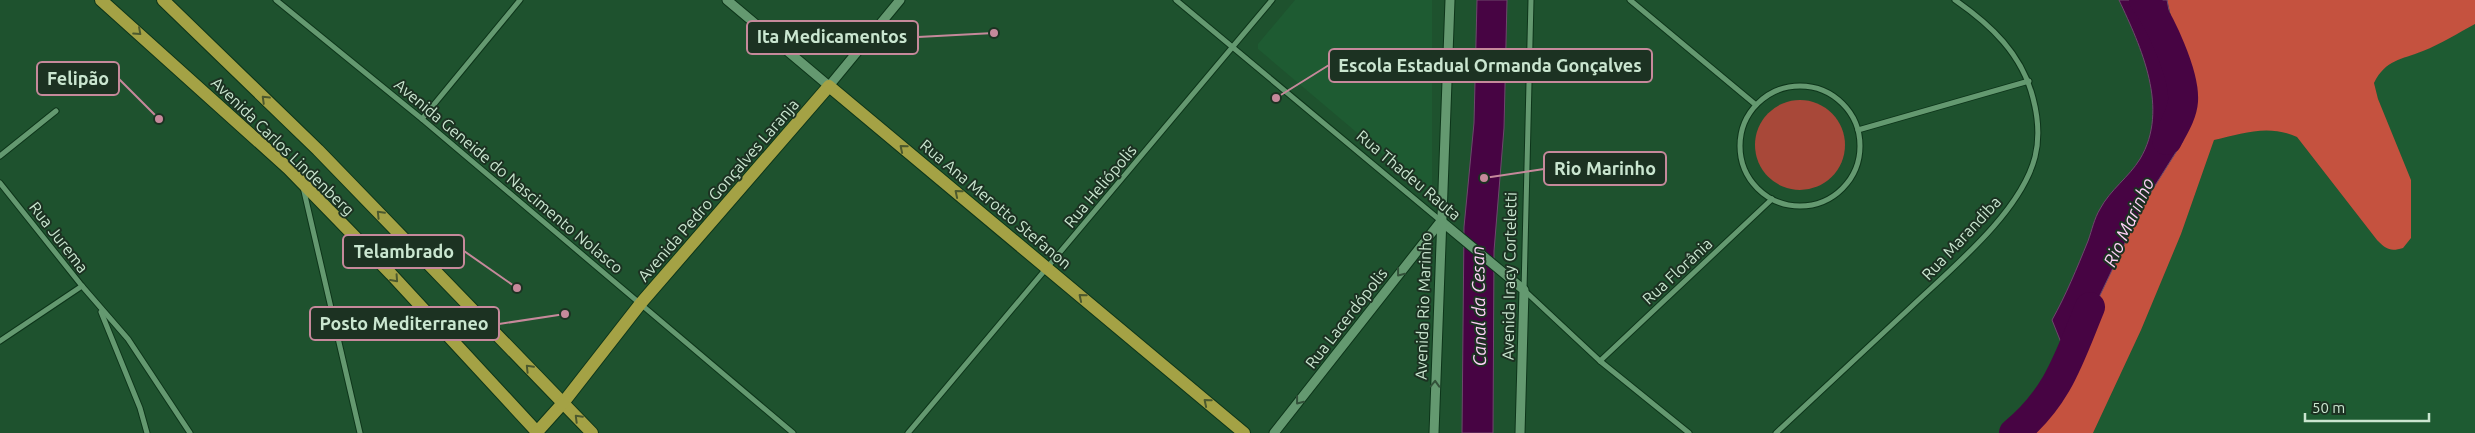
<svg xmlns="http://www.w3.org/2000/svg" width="2475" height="433" viewBox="0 0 2475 433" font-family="Ubuntu,sans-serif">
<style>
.built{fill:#1e5b32}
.green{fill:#a84839}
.forest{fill:#c5523f}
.water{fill:#470443;stroke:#6e486d}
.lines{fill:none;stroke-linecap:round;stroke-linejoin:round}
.river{stroke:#470443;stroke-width:30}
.minor-casing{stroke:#0d351a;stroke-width:7}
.tertiary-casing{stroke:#0d351a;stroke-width:11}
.primary-casing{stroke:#0d351a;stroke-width:14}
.minor{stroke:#649970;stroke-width:5}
.tertiary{stroke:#649970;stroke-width:9}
.primary{stroke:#a4a245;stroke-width:12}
.oneway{stroke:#4c592e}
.oneway2{stroke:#325139}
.labels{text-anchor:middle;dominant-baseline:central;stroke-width:4;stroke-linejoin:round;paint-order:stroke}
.street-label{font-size:16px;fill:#cae6d0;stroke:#1c3222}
.water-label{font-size:18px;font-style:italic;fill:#ffd1f8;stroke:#1c3222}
.leader{fill:none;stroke:#c6899b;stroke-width:2}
.callout-dot{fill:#c6899b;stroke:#1c3222;stroke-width:2}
.callout{fill:#1c3222;stroke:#c6899b;stroke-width:2}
.callout-label{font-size:18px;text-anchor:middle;font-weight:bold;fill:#cae6d0}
</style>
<rect width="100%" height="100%" fill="#1e522e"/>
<g class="built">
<polygon points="1295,0 1432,0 1432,187 1430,191 1426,191 1258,49 1258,44"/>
<polygon points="2475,24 2475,433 2093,433 2141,330 2181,234 2214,140 2259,129 2285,132 2297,137 2377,240 2378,99 2374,83 2380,71 2395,60 2423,51"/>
</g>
<circle class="green" cx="1800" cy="145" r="45"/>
<path class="forest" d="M2167,0H2475V24C2458,33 2441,44 2423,51C2401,60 2386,59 2374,83L2378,99L2411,180V238L2403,248C2390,252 2386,249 2377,240L2297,137C2269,124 2243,133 2214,140L2181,234L2141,330L2093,433H2033L2038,411L2092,312L2144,203L2183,141L2177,41Z"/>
<g class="water">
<polygon points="1477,0 1507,0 1504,128 1494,251 1493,433 1462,433 1464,227 1474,123"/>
<path d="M2119,0H2167L2182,79L2183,141L2144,203L2092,312L2075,344L2062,345L2052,320C2066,295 2077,268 2088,241C2092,230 2094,219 2100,209C2110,190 2129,177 2140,159C2170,109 2141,47 2119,0Z"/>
</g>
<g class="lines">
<g class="river">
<path d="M2144,0C2160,21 2185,75 2183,101C2182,115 2173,128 2167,140"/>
<path d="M2014,433C2058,397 2069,358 2090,307"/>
</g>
<defs>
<g id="minor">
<polyline points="276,0 422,119 793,433"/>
<polyline points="1176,0 1441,221"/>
<polyline points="1531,0 1524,290 1600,361 1689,433"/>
<polyline points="1630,0 1756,105"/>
<circle cx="1800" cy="146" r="60"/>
<polyline points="422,119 520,0"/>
<polyline points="1858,130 2029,81"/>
<polyline points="0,156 56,111"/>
<polyline points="0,183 82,286 128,339 190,433"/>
<polyline points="303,187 360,433"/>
<polyline points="101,312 140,408 147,433"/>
<polyline points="0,341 82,286"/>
<polyline points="1600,361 1772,199"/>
<polyline points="908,433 1272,0"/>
<path d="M1776,433C1821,391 1866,349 1911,307C1951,269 2021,212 2035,157C2040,137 2038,117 2033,98C2022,54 1991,25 1955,0"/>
</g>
<g id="tertiary">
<polyline points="727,0 829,86 900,0"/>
<polyline points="1441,221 1524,290 1520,433"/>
<polyline points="1274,433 1441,221"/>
<polyline points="1434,433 1450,0"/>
</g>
<g id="primary">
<polyline points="101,0 289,169 391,274 538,433"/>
<polyline points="163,0 318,150 592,433"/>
<polyline points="537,432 563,403 641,303 829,86 1244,433"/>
</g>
</defs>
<use href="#minor" class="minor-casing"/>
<use href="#tertiary" class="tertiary-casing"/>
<use href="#primary" class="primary-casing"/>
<use href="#minor" class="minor"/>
<use href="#tertiary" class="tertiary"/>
<use href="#primary" class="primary"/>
</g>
<defs><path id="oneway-chevron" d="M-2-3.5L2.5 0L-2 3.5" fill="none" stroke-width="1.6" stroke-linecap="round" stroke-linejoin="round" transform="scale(1.25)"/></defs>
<g class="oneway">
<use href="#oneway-chevron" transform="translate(138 32) rotate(42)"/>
<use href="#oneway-chevron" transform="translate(265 99) rotate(-136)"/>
<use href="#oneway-chevron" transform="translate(903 148) rotate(-140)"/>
<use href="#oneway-chevron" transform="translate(958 193) rotate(-140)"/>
<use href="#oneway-chevron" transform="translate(380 214) rotate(-134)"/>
<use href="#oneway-chevron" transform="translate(395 279) rotate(48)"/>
<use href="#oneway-chevron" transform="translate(1082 297) rotate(-140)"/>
<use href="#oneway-chevron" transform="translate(529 368) rotate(-134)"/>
<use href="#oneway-chevron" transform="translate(1207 402) rotate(-140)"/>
<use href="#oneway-chevron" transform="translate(578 418) rotate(-135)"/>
</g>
<g class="oneway2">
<use href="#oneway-chevron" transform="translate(1400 273) rotate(128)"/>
<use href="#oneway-chevron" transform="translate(1435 384) rotate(-88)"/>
<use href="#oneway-chevron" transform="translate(1299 401) rotate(128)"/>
</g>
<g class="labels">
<g class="street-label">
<text transform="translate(283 146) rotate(44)">Avenida Carlos Lindenberg</text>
<text transform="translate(1409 175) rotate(40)">Rua Thadeu Rauta</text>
<text transform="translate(509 176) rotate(40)">Avenida Geneide do Nascimento Nolasco</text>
<text transform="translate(1100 186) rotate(-50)">Rua Heliópolis</text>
<text transform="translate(718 190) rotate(-49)">Avenida Pedro Gonçalves Laranja</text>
<text transform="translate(996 204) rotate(40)">Rua Ana Merotto Stefanon</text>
<text transform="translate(59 237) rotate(52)">Rua Jurema</text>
<text transform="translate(1961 238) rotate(-47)">Rua Marandiba</text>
<text transform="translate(1677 271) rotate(-43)">Rua Florânia</text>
<text transform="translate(1509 276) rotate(-89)">Avenida Iracy Corteletti</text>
<text transform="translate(1423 306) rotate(-88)">Avenida Rio Marinho</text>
<text transform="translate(1346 318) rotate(-52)">Rua Lacerdópolis</text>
</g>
<g class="water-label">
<text transform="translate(2128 222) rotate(-65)">Rio Marinho</text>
<text transform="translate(1478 306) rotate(-91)">Canal da Cesan</text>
</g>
</g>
<path class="leader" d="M994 33L918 37M1276 98L1329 65M159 119L119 79M1484 178L1544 169M517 288L464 251M565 314L499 324"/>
<g class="callout-dot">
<circle cx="994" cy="33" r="5"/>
<circle cx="1276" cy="98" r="5"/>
<circle cx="159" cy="119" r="5"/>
<circle cx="1484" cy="178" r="5"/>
<circle cx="517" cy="288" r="5"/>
<circle cx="565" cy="314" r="5"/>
</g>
<g class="callout">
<rect x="747" y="21" width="171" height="33" rx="5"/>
<rect x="1329" y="49" width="323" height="33" rx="5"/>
<rect x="37" y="62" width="82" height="33" rx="5"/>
<rect x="1544" y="152" width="122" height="33" rx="5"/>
<rect x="343" y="235" width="121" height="33" rx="5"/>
<rect x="310" y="307" width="189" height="33" rx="5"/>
</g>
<g class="callout-label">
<text x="832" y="43">Ita Medicamentos</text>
<text x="1490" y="72">Escola Estadual Ormanda Gonçalves</text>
<text x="78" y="85">Felipão</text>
<text x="1605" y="175">Rio Marinho</text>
<text x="404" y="258">Telambrado</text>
<text x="404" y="330">Posto Mediterraneo</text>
</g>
<path d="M2305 413v8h124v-8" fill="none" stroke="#cae6d0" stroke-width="2.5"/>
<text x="2312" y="413" font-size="15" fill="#cae6d0" stroke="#1c3222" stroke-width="4" paint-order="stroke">50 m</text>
</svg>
